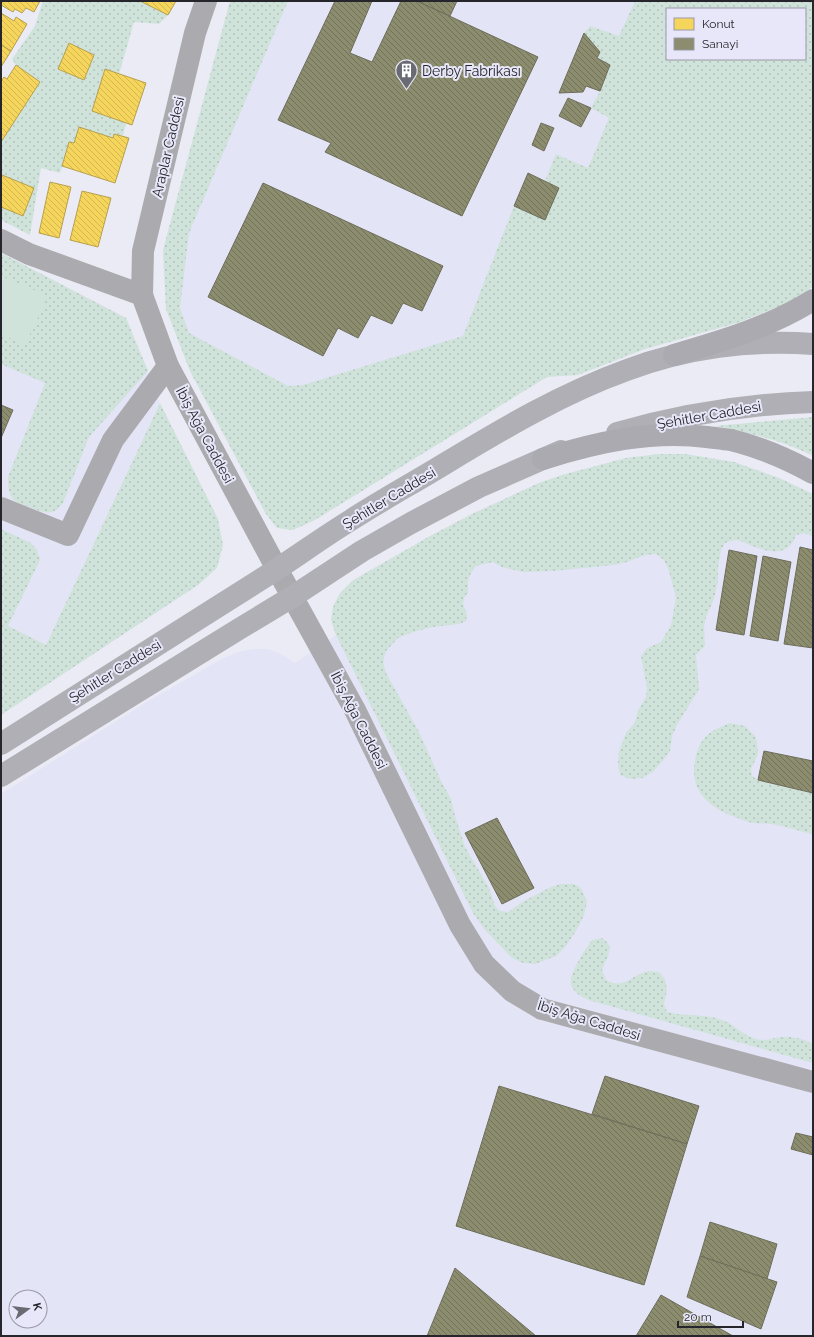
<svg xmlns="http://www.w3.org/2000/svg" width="814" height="1337" viewBox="0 0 814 1337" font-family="Raleway,sans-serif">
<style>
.built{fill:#e4e4f7;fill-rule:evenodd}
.grass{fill:url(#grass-dots);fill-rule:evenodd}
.park{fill:#cfe3db}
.homes{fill:url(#homes-back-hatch);stroke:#b7a04d}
.industry{fill:url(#industry-back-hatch);stroke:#6d6d5a}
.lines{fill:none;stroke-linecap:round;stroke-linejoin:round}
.minor{stroke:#ababaf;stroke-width:22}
.major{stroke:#afafb5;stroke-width:22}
.highway{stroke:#aaaab0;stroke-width:22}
.labels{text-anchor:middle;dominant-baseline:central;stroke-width:4;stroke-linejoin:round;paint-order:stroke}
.poi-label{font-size:14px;fill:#25252b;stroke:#e7e7f9;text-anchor:start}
.street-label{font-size:14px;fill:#25252b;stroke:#e7e7f9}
</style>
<defs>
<pattern id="grass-dots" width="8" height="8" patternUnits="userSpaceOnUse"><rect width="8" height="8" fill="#cfe3db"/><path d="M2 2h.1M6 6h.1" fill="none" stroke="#b2c3bc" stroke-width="1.8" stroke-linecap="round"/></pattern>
<pattern id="homes-back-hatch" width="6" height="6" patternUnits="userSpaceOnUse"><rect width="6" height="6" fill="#f6d55c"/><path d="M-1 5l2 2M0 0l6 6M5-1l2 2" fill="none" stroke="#d3b750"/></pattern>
<pattern id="industry-back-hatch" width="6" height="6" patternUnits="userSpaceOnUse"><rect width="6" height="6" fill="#8c8c6e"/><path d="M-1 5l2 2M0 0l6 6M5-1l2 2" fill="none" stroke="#72725b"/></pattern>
</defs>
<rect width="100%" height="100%" fill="#ebebf5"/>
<g class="built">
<path d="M230,1H813V192L266,514L190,371L166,309L163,250ZM667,9H805V59H667Z"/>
<polygon points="1,253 126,318 160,403 36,666 1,695"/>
<path d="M660,454H685L734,462L779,478L813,494V1336H1V794L148,701L220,660L237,652L253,649H268L283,655L295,663L336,635L331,620L333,607L340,593L352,581L386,561L472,514L539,483L562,475L626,458ZM16,1297H40V1321H16Z"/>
</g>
<g class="grass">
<polygon points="43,1 176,1 168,15 159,24 134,22 119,74 105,69 92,111 126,123 123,136 114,134 113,138 74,143 69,143 60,173 41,168 30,235 1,220 1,142 40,82 16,65 12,59 35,26"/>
<path d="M230,1H288L189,233L180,308L189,333L288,386L303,385L463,336L514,206L545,219L559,188L545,181L556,154L588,168L609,118L591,108L600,91L610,65L597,58L600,52L584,33L590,26L619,36L635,1H813V287L786,304L737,323L645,349L578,375L547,377L315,520L293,530L277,528L266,514L190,371L166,309L163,250ZM667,9H805V59H667Z"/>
<path d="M1,253L126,318L148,371L89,437L63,503C53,518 41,512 27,506C23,505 18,503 15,501C8,496 8,485 8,477L45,383L1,364Z"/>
<polygon points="160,403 218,519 223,545 217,568 198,585 1,715 1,529 31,543 37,550 40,560 8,626 46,645"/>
<path d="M813,417V456C782,440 749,433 715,426Z"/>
<path d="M660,454H685L734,462L779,478L813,494V537L805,533L796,535C789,556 772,553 755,547C749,545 743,541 737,540C734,540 728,542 725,543L721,550L718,567V580L714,599L706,617L704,627L705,646L696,655L699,689L677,725L672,736L670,751L664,759L653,772L642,778L630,779L620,775L618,764L619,751L626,733L635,722L638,711L646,697L647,688L641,656L647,648L661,642L671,625L676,598L669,571L664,560L656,554L645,555L627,562L614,565L553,571L523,572L502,567L493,562L476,566L471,573L468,581V592L464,598L463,604L467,614L466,621L459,624L433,627L416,631L398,638L386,651L383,662L386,673L419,732L441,781L451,799L455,816L465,847L489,888L495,906L500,911L508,912L524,901L551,887L561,884H573L578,886L582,890L587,902L584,915L576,931L566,946L556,956L535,964L523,963L512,958L485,930L473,913L336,635L331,620L333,607L340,593L352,581L430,536L472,514L539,483L562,475L626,458Z"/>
<path d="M730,723L745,726L755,736L757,742L758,754L751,769L752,776L758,780L813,793V834C801,832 789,827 777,825C769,823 761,824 753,823C747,822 741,819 735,817C710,808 689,791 695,761C699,738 709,731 730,723Z"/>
<path d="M602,938L606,941L610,947L608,956L602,970L606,980C625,991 633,973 649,971C652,971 656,972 659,972L665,979L667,990L664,1004L667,1012C685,1017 705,1013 722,1020C736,1025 746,1039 762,1040C766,1040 771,1039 775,1038C789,1036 800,1037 813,1044V1063L592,1001C587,999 580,997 576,992C574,991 571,986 571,984C568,975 586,948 592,940Z"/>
</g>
<polygon class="park" points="1,276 48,296 25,345 1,334"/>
<g class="homes">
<polygon points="1,1 40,1 34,12 26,8 22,13 15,9 13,12 1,5"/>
<polygon points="140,1 176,1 168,15"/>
<polygon points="1,13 14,21 16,17 27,24 11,51 1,45"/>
<polygon points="69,43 94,55 84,80 58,69"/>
<polygon points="1,45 11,51 1,67"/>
<polygon points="16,65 40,82 1,142 1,81 4,77 7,79"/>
<polygon points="105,69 146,83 132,125 92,111"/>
<polygon points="79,127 113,138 114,134 129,138 115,183 62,166 69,142 74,143"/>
<polygon points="2,175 34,188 23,216 1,207 1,177"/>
<polygon points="50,182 71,187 59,238 39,233"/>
<polygon points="82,191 111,198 98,247 70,240"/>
</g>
<g class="industry">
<polygon points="335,1 372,1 350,53 372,62 401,1 417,1 538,57 462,216 325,152 331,143 278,120"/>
<polygon points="417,1 457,1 450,16"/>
<polygon points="584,33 600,52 597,58 610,65 600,91 586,86 583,92 559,93"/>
<polygon points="568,98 591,108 581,127 559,116"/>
<polygon points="541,123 554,128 544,151 532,145"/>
<polygon points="528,173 559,188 545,220 514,206"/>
<polygon points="263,183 443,266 422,311 403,303 392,324 371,315 358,338 338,328 323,356 208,297"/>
<polygon points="1,405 13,410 1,438"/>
<polygon points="800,547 813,550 813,648 784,644"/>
<polygon points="729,550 757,556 744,635 716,630"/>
<polygon points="763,556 791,562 778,641 750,636"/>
<polygon points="764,751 813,761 813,793 758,780"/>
<polygon points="497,818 534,888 502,904 465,833"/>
<polygon points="605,1076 699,1106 687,1144 592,1114"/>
<polygon points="499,1086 687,1144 644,1285 456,1226"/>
<polygon points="796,1133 813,1137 813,1155 791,1149"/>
<polygon points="710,1222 777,1244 767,1279 700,1256"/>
<polygon points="700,1256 777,1282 761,1329 687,1297"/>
<polygon points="455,1268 536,1336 427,1336"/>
<polygon points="661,1295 733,1336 636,1336"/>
</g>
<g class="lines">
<g class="minor">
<polyline points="1,240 29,254 142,295 168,366 277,569 355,710 460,925 484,964 512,991 542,1009 813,1082"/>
<polyline points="142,295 143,251 195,33 206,1"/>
<polyline points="1,508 68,535 113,440 168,366"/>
</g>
<g class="major">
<path d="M617,433C680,415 747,404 813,402"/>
<path d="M1,744C91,686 183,629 274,571C300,554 325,536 351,520C382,500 415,482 446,463C504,428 563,393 627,370C685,348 751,339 813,344"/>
<polyline points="1,776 239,629 292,597 362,551 411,523 479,487 561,451"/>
</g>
<g class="highway">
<path d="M674,355C722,341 770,327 813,300"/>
<path d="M543,459C597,442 651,430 707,437C715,438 724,439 731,440C760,447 787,459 813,473"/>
</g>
</g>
<defs>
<symbol id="building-pin" viewBox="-11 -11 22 30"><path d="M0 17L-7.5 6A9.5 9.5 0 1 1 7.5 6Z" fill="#6a6a72" stroke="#e7e7f9"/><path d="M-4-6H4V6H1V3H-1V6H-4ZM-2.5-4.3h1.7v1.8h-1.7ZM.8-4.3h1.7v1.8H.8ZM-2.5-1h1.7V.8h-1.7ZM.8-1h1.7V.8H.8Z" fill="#fff"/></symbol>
</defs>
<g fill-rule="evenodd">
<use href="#building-pin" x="394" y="58" width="25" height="34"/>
</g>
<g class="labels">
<g class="poi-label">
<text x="422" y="71">Derby Fabrikası</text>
</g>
<g class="street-label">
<text transform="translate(168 147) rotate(-77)">Araplar Caddesi</text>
<text transform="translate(709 415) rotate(-10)">Şehitler Caddesi</text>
<text transform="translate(205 435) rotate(62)">İbiş Ağa Caddesi</text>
<text transform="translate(389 498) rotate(-31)">Şehitler Caddesi</text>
<text transform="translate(115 671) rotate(-32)">Şehitler Caddesi</text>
<text transform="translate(359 720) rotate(63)">İbiş Ağa Caddesi</text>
<text transform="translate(589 1020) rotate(17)">İbiş Ağa Caddesi</text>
</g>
</g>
<rect width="814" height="1337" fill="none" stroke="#25252b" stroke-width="4"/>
<rect x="666" y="8" width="140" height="52" fill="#e7e7f9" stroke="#9999a7"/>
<rect x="674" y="18" width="20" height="12" fill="#f6d55c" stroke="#9999a7"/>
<text x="702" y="28" font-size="12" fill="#25252b">Konut</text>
<rect x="674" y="38" width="20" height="12" fill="#8c8c6e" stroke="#9999a7"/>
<text x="702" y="48" font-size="12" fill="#25252b">Sanayi</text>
<g transform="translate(28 1309) rotate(75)"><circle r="19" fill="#e7e7f9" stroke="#9999a7"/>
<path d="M0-3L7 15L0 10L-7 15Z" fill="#6a6a72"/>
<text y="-6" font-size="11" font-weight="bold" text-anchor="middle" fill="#25252b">K</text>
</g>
<path d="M678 1321v6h65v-6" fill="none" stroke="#25252b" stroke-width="2"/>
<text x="684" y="1321" font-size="12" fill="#25252b" stroke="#e7e7f9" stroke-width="3" paint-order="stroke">20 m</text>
</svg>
